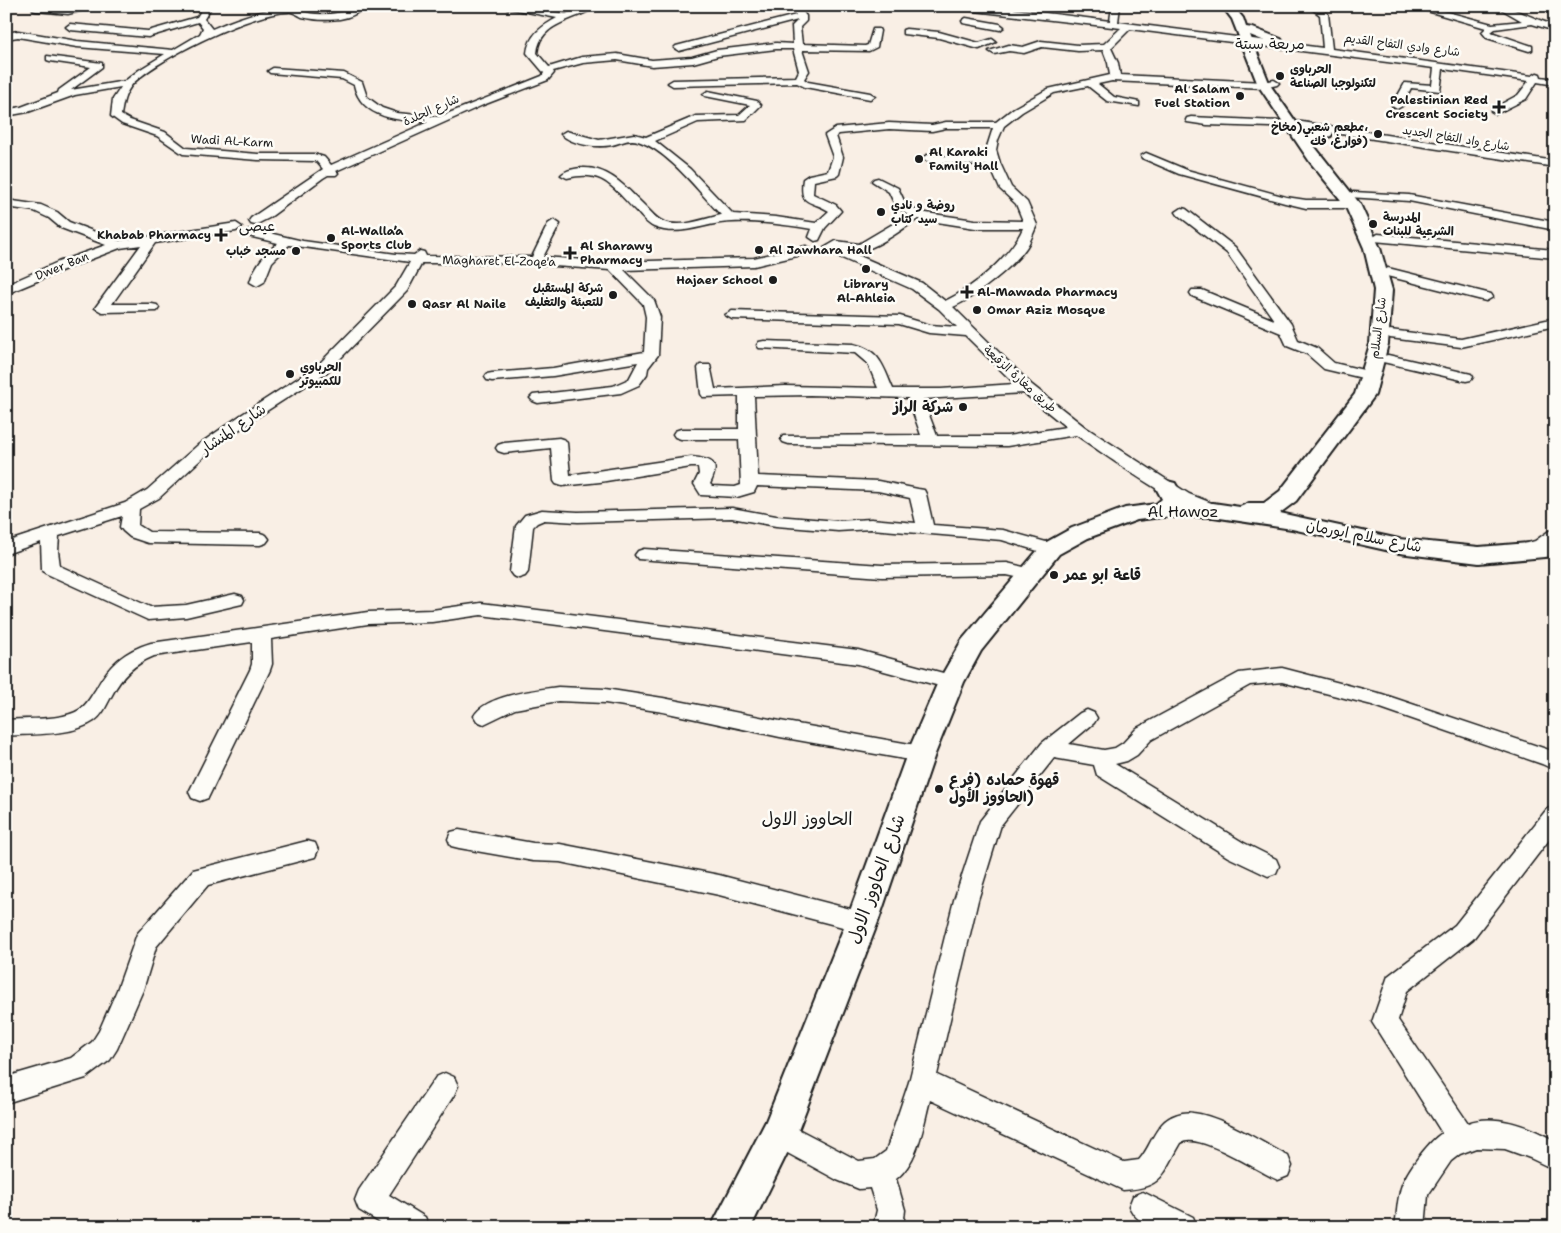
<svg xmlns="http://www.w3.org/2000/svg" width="1561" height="1233" viewBox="0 0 1561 1233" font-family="'Shantell Sans','Playpen Sans Arabic',sans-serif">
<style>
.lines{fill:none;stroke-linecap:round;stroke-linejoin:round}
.minor-casing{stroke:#1c1c1c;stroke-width:3}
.major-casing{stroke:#1c1c1c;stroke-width:4}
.minor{fill:#fdfcf7;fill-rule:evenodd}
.major{fill:#fdfcf7;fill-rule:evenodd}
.poi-dot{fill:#1c1c1c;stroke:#fdfcf7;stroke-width:2}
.labels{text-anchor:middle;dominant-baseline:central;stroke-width:5;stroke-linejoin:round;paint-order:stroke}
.far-street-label{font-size:12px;fill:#1c1c1c;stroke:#fdfcf7}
.far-poi-label{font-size:12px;font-weight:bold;fill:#1c1c1c;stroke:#fdfcf7;text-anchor:start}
.far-quarter-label{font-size:15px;fill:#1c1c1c;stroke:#fdfcf7}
.poi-label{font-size:15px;font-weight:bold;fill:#1c1c1c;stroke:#fdfcf7;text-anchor:start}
.street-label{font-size:15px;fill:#1c1c1c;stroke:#fdfcf7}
.quarter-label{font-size:18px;fill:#1c1c1c;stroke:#fdfcf7}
.near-street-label{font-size:18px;fill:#1c1c1c;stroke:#fdfcf7}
</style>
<rect width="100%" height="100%" fill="#f9efe5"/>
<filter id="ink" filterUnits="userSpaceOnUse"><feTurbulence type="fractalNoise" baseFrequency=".02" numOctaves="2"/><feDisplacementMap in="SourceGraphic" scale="10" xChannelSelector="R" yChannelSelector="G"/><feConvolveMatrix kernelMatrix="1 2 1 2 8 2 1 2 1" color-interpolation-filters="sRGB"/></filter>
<g filter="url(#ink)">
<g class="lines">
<defs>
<g id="minor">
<polygon points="33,6 68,8 100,6 68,14 36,11 33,10"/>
<path d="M204,6H212L204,19L212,29C241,16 273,6 305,6L298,9C316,18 336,14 354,9L358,12C345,22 318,21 302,17C298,15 292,11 288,12C254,12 153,60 131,86C124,95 123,104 121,115L130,120L165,132L186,148L258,154H314L324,157L331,165L428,122C401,121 361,119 354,85L342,79L270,73L268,71L273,68L344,73L362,82L367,97L382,108L397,113L439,117L542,76L544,73L527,53C529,35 542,26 557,18L497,6H518L566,14L585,6H597C577,21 540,21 537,53L549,67L582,57L617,54L652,60L692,57L717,50L776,43L793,44L792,26L798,20L679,51L674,48L676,46L796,15L789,6H798L806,16V21L800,27L802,44L865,46L868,45L873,29H879L880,31L877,47L869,51L802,50L809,71L804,79L808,82L870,93L875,96L870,99L805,87L797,83L673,86L668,83L673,80L796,77L799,71L793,49H776L718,56L693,63L652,66L617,60L583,63L553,71L554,73L548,80L483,105L336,171L338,173L336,175H328L323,178L269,218L255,225L251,224L249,221L251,218L323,169L316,161L258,160L183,154L157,136L122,124L111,116L113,99L121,87L75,95L28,112L6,116V110L21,107L58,93L59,90L91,67L50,61L47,60V56L102,63V67L71,90L125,81L139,70L165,54L77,47L18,37L6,39V33L18,31L77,41L173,50L200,34L203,28L198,22L148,37L70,30L66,27L70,24L148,31L197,17Z"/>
<path d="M953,6H990L1110,21L1112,6H1120L1118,22L1323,48L1320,15L1308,6H1318L1328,14L1332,49L1532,76L1537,73L1540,74L1541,77L1555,79V85L1537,82L1526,99L1496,114L1491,111L1492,109L1518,95L1529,81L1443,69L1440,91L1411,88L1402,106L1397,109L1392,106L1405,83L1432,85L1434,68L1130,29L1111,48L1118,63L1120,75L1264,82L1274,80L1279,83L1277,85L1264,88L1112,81L1098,84L1114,97L1139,102V106L1107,101L1088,86L1054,93L1022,112L1004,126L998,140L996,150L1000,163L1011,187L1027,202L1037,225C1034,231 1032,237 1029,243C1018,264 975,297 953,307L1032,385L1085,427L1189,494L1219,506L1221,510L1219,514C1193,520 1102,452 1076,435L1007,446L789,444L783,442L781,439L783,436L921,435L908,398L810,395L754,396L758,476L878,481L918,489L924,490L926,494L933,525L1003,530L1057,545L1060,549L1057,553L1051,555L1002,540L871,529L838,531L776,526L732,518L578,522L544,520L537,523L533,527L528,572L525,576L519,578L513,576L510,572L516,526L525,515L542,510L578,512L732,508L776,516L838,521L871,519L916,523L910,498L878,491L757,486L754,492L737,497L701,495L694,484L699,474L698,467H691L600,482L562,486L556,484L554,481L551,448L504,453L498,451L496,448L498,445L504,443L559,438L565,440L567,443L570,475L691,457C712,459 721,462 710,484L712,486L735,487L741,485L739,439H681L675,437L673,434L675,431L681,429H739V396L703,397L701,394L698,368L700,365H710L715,389L785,386L878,388L868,364L855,353L759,348L757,345L759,342L764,341L853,344C880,350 883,366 893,389H941L1015,384L966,336L929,333L899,324L732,319L725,315L732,311L900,316L930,325L957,327L939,309L912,289L826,251L824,248L836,241L859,244L908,215L896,207L889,192L872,181L874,179L878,178L898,188L905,203L919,212L975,220L1023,221L1016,204L1000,189L990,166L927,161L922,158L927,155L988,159L986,150L993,128H946L932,131L889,129L839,134L836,136L843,157L839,174L837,176L814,181L813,194L836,205L841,211L825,228L819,240L815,241L809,237L812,229C786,225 759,221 732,222C706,222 680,238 654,227C647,224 642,217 637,212C612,187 604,169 567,178L561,175C566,170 576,168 583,168C610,167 628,190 646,207C652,213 656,219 664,222C682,228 703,219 721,215C699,192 669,151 638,141C629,138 621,143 612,145C597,148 572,145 561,134L566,131L599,140L634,134L646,137L696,116L739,115L750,105L705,96L703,94L708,91L757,101L761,105L746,120L698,122L655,141L690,169L733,214L776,217L816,223L829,211C810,199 799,207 803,179L809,175L828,171L833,157L825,135L836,128L889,123L932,125L946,122H996L1014,108L1048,89L1110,75L1108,63L1103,50L1078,51L1042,47L1024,53L1009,51L994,54L989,51L1009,45L1023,47L1041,41L1078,45L1104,44L1121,28L957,9ZM918,219L975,228H1023C1011,256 973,288 945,301L922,283L848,251C869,256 900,230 918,219ZM1024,393L1066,427L1007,436H937L923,399Z"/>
<path d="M1410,6H1425L1492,24L1522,21L1496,6C1513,6 1536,21 1555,25V31L1532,24L1495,29L1491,32L1532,46V50L1529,51L1487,38L1482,32L1486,28Z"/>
<polygon points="966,18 1000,24 1004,27 1000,30 963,23 962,21"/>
<polygon points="906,29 939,32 979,43 992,39 996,42 979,49 939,38 903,34 903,30"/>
<polygon points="1191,117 1302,122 1555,161 1555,167 1302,128 1207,125 1187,122 1186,120 1187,118"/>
<polygon points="1146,153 1187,170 1286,197 1306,200 1352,200 1358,204 1352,208 1306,208 1285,203 1179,174 1142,158 1141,156"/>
<polygon points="1353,192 1409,195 1555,222 1555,230 1409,201 1349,197 1347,195"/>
<polygon points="6,200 41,205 57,212 69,222 119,241 236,223 242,227 236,231 155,243 112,304 152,304 157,305 159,308 157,311 102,312 95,308 141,245 120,248 68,268 6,294 6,285 58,262 106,245 61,228 49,218 34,211 6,207"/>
<polygon points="1182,208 1186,209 1235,247 1291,324 1298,340 1317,348 1334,363 1376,373 1378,376 1376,379 1371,380 1324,369 1307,354 1287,346 1281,333 1192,296 1190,293 1192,290 1202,290 1274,320 1227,253 1178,215 1176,212"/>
<path d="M554,220L560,224L543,257L614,262L754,258L806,246L812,250L810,253L754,266L624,270L654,300L660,317L658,355L648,368L647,374L639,385L621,393L538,403L533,401L530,398L533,395L613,386L629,379L638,362L553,376L492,381L487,380L485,377L487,374L492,373L553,368L644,352L646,317L643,304L610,270L513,263H422L407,291L327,372L251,421L210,451L159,498L139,509L138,525L149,532L260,533L266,535L269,539L266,543L260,545L148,543L130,537L123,531L120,527L122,516L59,536L58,551L60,566L150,607L186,605L235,594L242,596L244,600L242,604L186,617L148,620L45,573L42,569L41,542L6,554V542L125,503L147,490L198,445L241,415L317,366L396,286L410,262L289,245L272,262L264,282L257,286L250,282C255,265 265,254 278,243L248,236L246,233L248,230L252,229L303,241L396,254L414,255L420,251L424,252L426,256L532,257L548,224Z"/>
<polygon points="1378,234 1555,250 1555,258 1374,241 1372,238"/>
<polygon points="1388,268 1491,294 1493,297 1486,301 1383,275 1382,272"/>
<polygon points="1555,318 1555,326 1461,347 1390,338 1383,334 1390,330 1461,339"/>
<polygon points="1388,355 1471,374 1473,377 1471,380 1466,381 1383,362 1381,359 1383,356"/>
<path d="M1555,530V543C1545,551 1529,557 1517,554L1514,550L1517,546L1535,541L1549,531Z"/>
<polygon points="644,549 882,565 1007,563 1036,570 1039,574 1036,578 1030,580 1007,575 882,577 638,559 635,555 638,551"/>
<path d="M481,603L858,650L958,677L961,682L958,687L951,689L858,664L481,615L432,622L368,624L271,639L272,664L270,670L208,798L200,801L192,798L189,792L250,670L252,664V642L154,656C134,664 121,677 112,695C107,704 103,715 94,721C70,737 34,733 6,736V720C27,718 62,721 79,710C87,705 91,696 96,689C109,665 124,651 151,643L368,612L432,610Z"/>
<path d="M1282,668L1382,694L1555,752V770L1542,764L1372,705L1282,682L1250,685L1151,740L1137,755L1127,761L1115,764L1244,843L1276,859L1279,866L1276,873L1268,876L1228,857L1097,775L1094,765L1054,758L1001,825L978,900L937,1075L1124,1162L1139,1160C1149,1149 1152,1135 1162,1124C1169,1116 1183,1111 1193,1113C1222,1116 1262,1143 1288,1156L1292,1166L1288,1176L1278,1180C1259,1172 1198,1131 1181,1143C1163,1173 1164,1188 1123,1190L930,1100C923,1126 919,1161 896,1179L905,1210L903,1227H873L877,1210L870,1188L859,1189L837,1180L769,1143L765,1133L769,1123L779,1119L859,1161L875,1159L886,1151L909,1082L954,900L980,821L1042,743L1080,713L1087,710L1094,713L1097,718L1094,723L1069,744L1104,750L1115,748L1123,743L1137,728L1239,673Z"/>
<path d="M558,687L605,689L663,698L780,721L921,746L928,748L932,754L928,760L921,762L780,737L663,712L605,703L558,701L515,709L484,724L477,721L474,716C486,695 536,690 558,687Z"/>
<path d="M1555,806V832L1473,939L1407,991L1398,1020L1468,1123C1495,1113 1531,1127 1555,1141V1170L1530,1158L1505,1149L1476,1148L1460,1154L1451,1161L1428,1195L1425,1227H1395C1397,1215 1397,1203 1400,1192C1403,1175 1428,1142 1442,1133L1372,1022L1388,976L1455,925L1547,809Z"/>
<polygon points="459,830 533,843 560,844 719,875 862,912 870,915 874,922 870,929 862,932 719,895 560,862 533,861 459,848 451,846 448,839 451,832"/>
<polygon points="307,841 315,843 318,850 315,857 208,885 156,947 143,990 117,1049 110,1060 86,1078 6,1103 6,1077 71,1058 92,1042 99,1031 117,990 137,934 193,870"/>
<polygon points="445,1073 454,1077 458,1086 454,1095 389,1195 425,1217 429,1227 387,1227 359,1210 355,1200 359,1190 436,1077"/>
<path d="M1143,1192L1193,1217L1197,1227C1173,1227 1140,1233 1129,1206L1133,1196Z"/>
</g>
<polygon id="major" points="1222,6 1233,6 1243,18 1246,27 1253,28 1281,39 1283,42 1277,46 1250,35 1270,85 1305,135 1326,129 1333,133 1331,136 1311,142 1360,204 1380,248 1392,290 1388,344 1375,395 1296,501 1280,513 1399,539 1479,547 1555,541 1555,556 1479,563 1399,553 1292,529 1213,517 1162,517 1137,520 1088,538 1059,554 981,651 964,682 935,754 878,922 797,1133 751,1227 711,1227 766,1121 846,922 907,754 938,682 962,640 1043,544 1072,528 1125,508 1156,504 1162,499 1156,488 1159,483 1167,481 1175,483 1185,501 1184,503 1213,503 1240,507 1249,503 1264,503 1280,491 1355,394 1370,344 1374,290 1364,248 1345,205 1310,162 1258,85 1232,19"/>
</defs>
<use href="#minor" class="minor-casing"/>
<use href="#major" class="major-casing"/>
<use href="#minor" class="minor"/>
<use href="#major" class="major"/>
</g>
</g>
<g class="poi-dot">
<circle cx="1280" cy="76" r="5"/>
<circle cx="1240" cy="96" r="5"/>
<path d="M1496.5 99.5h5v5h5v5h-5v5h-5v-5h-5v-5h5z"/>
<circle cx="1378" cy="134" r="5"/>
<circle cx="919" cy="159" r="5"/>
<circle cx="881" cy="212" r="5"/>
<circle cx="1373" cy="224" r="5"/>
<path d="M218.5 227.5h5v5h5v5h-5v5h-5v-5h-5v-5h5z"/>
<circle cx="331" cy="238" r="5"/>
<circle cx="759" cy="250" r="5"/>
<circle cx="296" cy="251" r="5"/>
<path d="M567.5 245.5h5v5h5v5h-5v5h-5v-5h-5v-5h5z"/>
<circle cx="866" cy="269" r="5"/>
<circle cx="773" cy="280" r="5"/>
<path d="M964.5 284.5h5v5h5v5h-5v5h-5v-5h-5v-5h5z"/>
<circle cx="613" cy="295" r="5"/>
<circle cx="412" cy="304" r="5"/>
<circle cx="977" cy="310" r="5"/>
<circle cx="290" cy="374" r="5"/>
<circle cx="963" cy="407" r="5"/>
<circle cx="1054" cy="575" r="5"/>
<circle cx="939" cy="789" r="5"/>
</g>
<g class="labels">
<g class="far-street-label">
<text transform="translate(1402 45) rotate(7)">شارع وادي التفاح القديم</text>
<text transform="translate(431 110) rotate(-24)">شارع الجلدة</text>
<text transform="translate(1456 138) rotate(9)">شارع واد التفاح الجديد</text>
<text transform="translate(232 141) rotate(3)">Wadi AL-Karm</text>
<text transform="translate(499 261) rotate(1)">Magharet El-Zoqe'a</text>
<text transform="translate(62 266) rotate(-22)">Dwer Ban</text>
<text transform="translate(1378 328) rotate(-83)">شارع السلام</text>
<text transform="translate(1020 379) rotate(42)">طريق مغارة الزقيعة</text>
</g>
<g class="far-poi-label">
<text x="1290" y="69">الحرباوي<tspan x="1290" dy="14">لتكنولوجبا الصناعة</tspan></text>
<text x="1230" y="89" text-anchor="end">Al Salam<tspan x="1230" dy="14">Fuel Station</tspan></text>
<text x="1488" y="100" text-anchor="end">Palestinian Red<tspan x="1488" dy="14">Crescent Society</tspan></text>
<text x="1368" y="127" text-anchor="end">مطعم شعبي(مخاخ،<tspan x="1368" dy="14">فوارغ، فك)</tspan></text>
<text x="929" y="152">Al Karaki<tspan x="929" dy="14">Family Hall</tspan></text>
<text x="891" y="205">روضة و نادي<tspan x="891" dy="14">سيد كتاب</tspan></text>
<text x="1383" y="217">المدرسة<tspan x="1383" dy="14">الشرعية للبنات</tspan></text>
<text x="341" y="231">Al-Walla’a<tspan x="341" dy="14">Sports Club</tspan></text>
<text x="211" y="235" text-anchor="end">Khabab Pharmacy</text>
<text x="580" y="246">Al Sharawy<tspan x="580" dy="14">Pharmacy</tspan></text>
<text x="769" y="250">Al Jawhara Hall</text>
<text x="286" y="251" text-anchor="end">مسجد خباب</text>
<text x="763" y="280" text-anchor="end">Hajaer School</text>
<text x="866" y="284" text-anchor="middle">Library<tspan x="866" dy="14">Al-Ahleia</tspan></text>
<text x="603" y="288" text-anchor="end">شركة المستقبل<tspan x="603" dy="14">للتعبئة والتغليف</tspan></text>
<text x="977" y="292">Al-Mawada Pharmacy</text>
<text x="422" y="304">Qasr Al Naile</text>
<text x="987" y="310">Omar Aziz Mosque</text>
<text x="300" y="367">الحرباوي<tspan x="300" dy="14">للكمبيوتر</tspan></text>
</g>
<g class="far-quarter-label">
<text x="1270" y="44">مربعة سبتة</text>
<text x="257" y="226">عيصى</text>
</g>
<g class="poi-label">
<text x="953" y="407" text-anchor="end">شركة الراز</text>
<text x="1064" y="575">قاعة ابو عمر</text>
<text x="949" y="780">قهوة حماده (فرع<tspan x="949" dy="17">الحاووز الأول)</tspan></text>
</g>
<g class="street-label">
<text transform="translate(233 429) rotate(-35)">شارع المنشار</text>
<text x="1183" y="512">Al Hawoz</text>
<text transform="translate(1364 536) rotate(11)">شارع سلام ابورمان</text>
</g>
<g class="quarter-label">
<text x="807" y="819">الحاووز الاول</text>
</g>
<g class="near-street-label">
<text transform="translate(876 879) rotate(-70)">شارع الحاووز الاول</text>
</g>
</g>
<rect width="1561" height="1233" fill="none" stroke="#fdfcf7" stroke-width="25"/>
<rect x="12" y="12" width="1536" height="1208" fill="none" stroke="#1c1c1c" stroke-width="2" filter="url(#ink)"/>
</svg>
